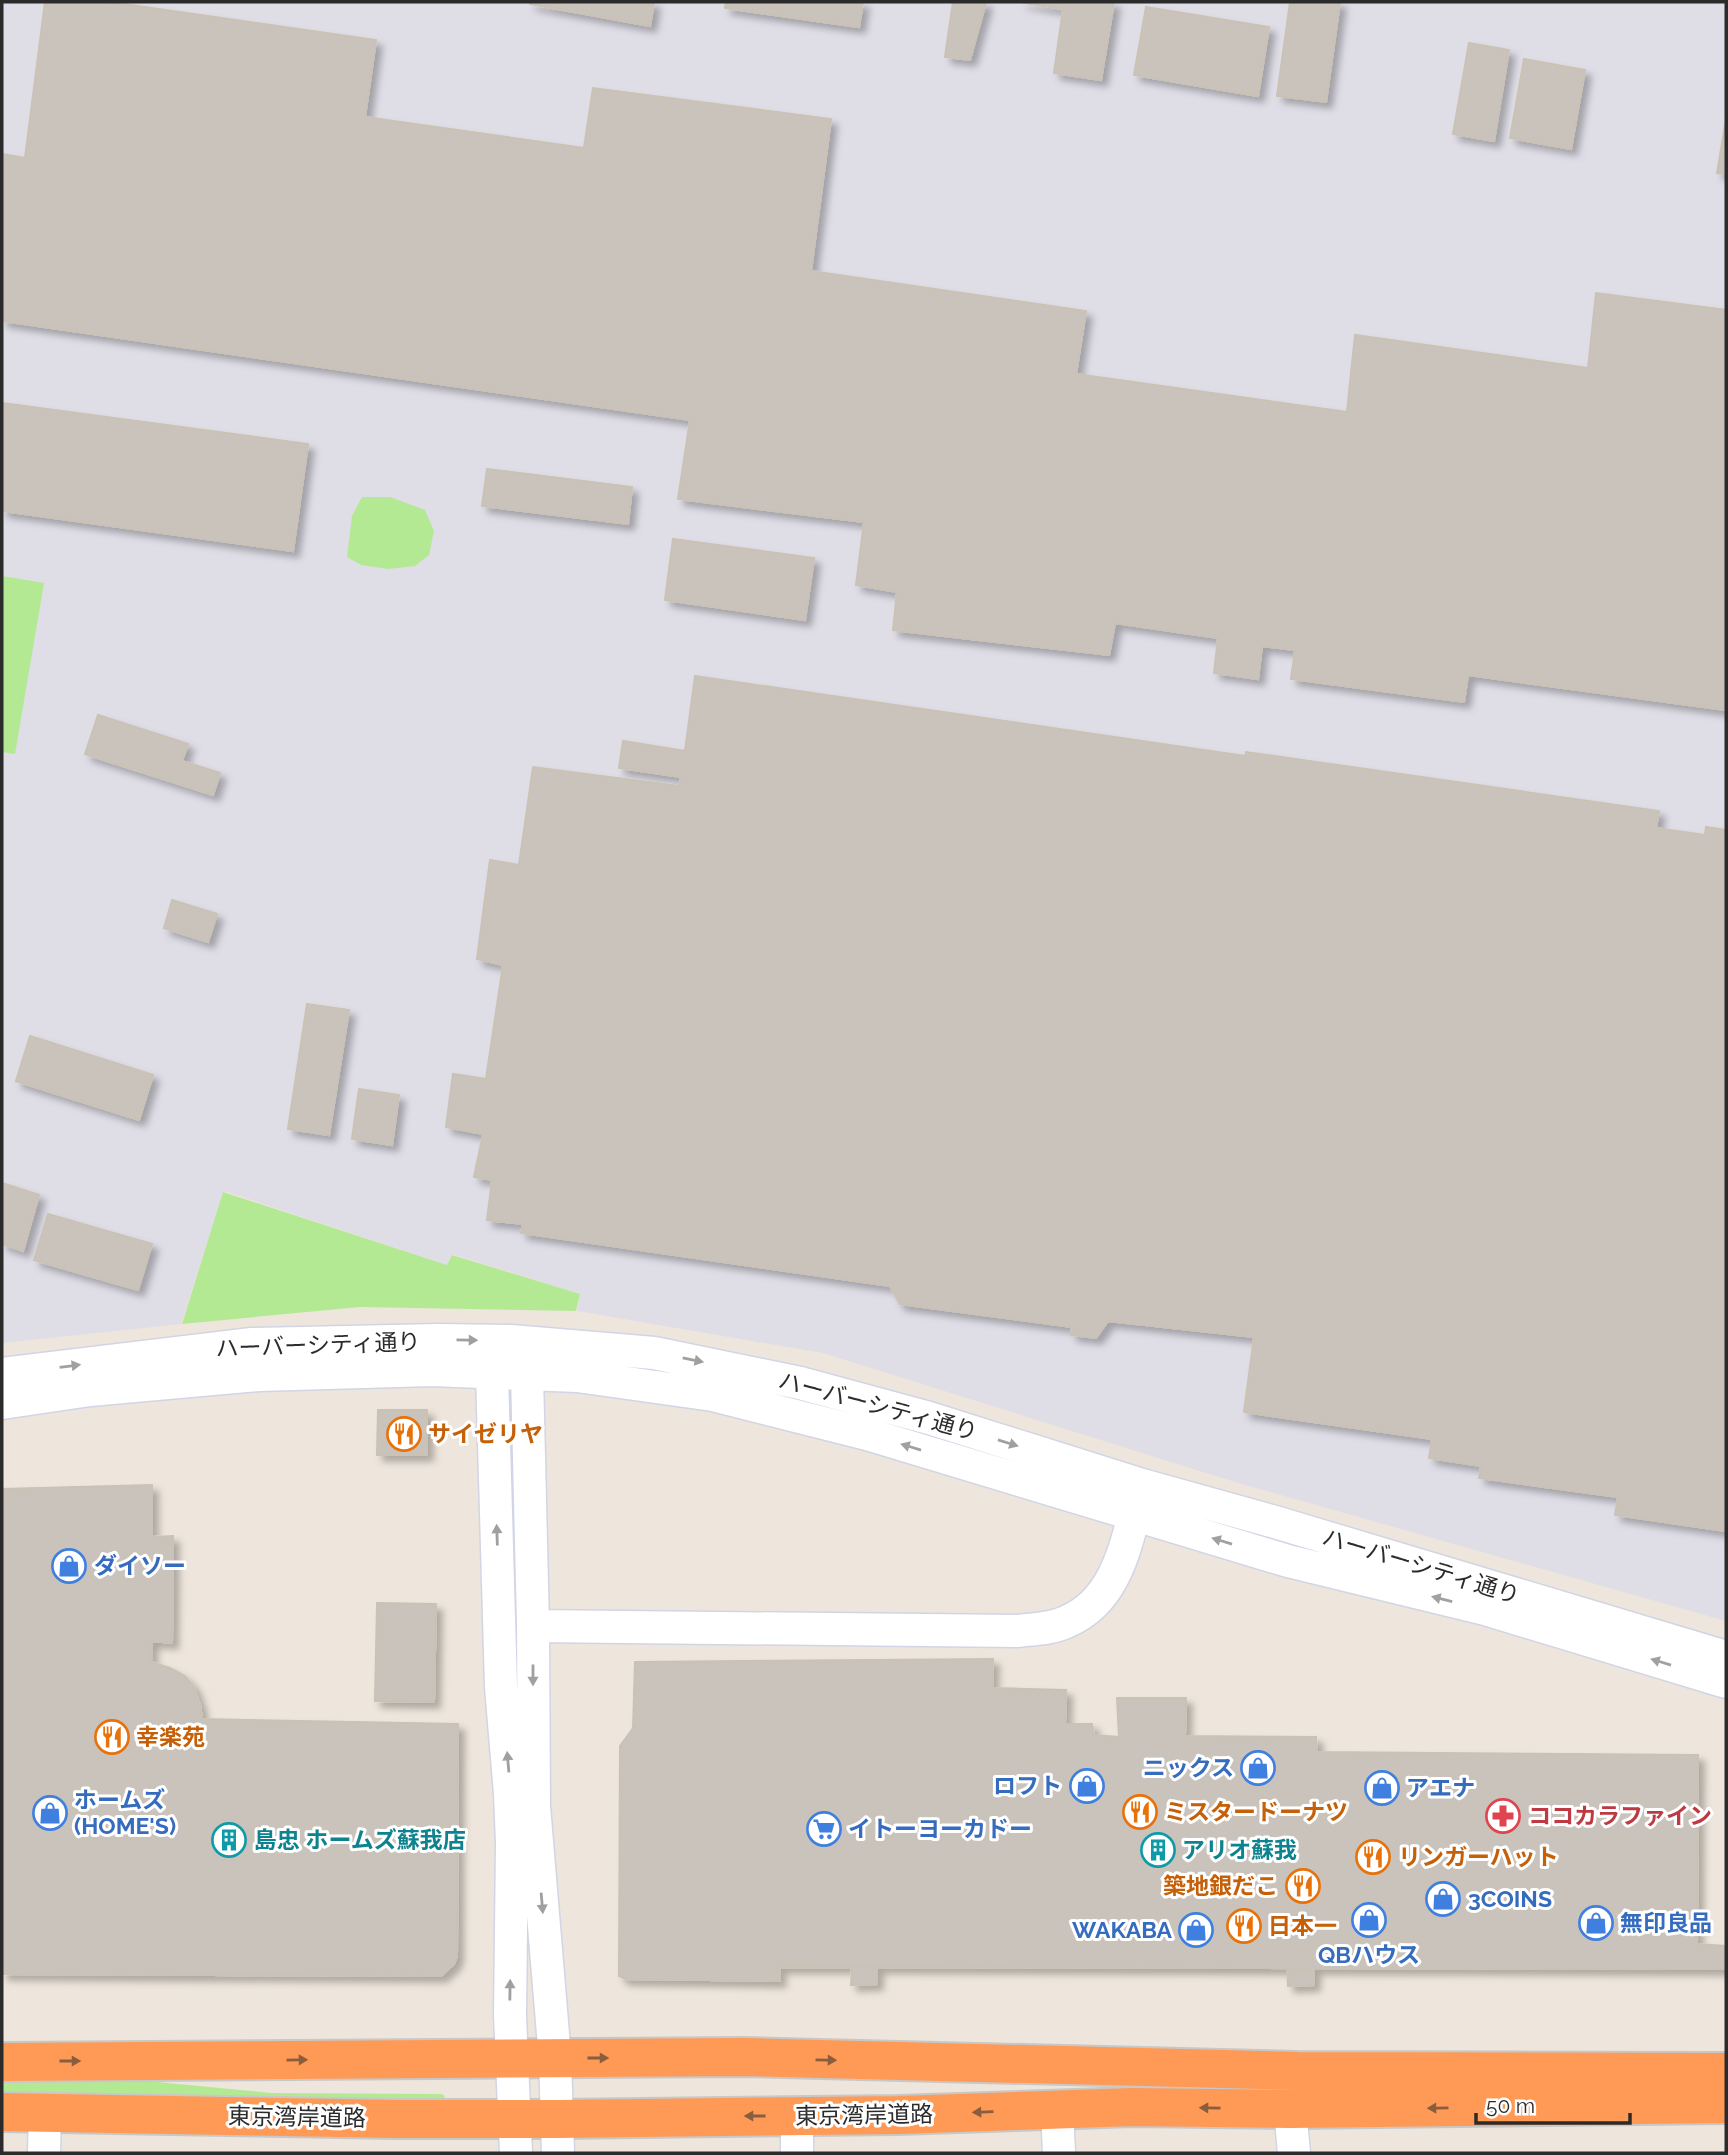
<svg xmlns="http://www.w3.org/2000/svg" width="1728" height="2155" font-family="Raleway,'Noto Sans JP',sans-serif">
<defs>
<filter id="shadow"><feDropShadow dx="6" dy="6" stdDeviation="3.5" flood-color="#0004"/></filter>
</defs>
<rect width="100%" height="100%" fill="#eee6dc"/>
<path fill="#dfdde6" d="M 2,2 L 1726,2 L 1726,1621 L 1235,1482 L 823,1353 L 577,1311 L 580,1294 L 452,1254 L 447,1265 L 224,1191 L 181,1324 L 2,1343 Z"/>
<path fill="#b4e994" d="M 362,497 L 390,497 L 425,510 L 434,531 L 429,555 L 415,566 L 388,569 L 361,565 L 347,557 L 352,516 Z
M 2,576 L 44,583 L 15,754 L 2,752 Z
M 223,1192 L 447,1265 L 452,1255 L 580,1294 L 576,1311 L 360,1307 L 182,1324 Z
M 96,2076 L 272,2093 L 441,2094 L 444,2095 L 445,2099 L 2,2096 L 2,2078 Z"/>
<path fill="#c9c3bc" stroke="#cac2b5" stroke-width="2" filter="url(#shadow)" d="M 45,2 L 110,2 L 376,40 L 365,117 L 584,148 L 593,88 L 831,119 L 811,271 L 1086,311 L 1076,374 L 1347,412 L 1355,335 L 1588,368 L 1596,293 L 1726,310 L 1726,710 L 1468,675 L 1464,702 L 1291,679 L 1295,650 L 1262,646 L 1258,679 L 1214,673 L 1218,638 L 1115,623 L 1109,655 L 893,630 L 897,592 L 856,585 L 864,522 L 678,499 L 690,420 L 2,321 L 2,154 L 25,158 Z
M 530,2 L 654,2 L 650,26 L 530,4 Z
M 726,2 L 863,2 L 859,27 L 725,8 Z
M 953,2 L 986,2 L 970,60 L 945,57 Z
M 1020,2 L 1114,2 L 1101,80 L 1054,73 L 1063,9 Z
M 1290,2 L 1340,2 L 1326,102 L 1277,96 Z
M 1146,7 L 1269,27 L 1258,96 L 1134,75 Z
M 1469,43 L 1509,50 L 1494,141 L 1453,134 Z
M 1524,59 L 1585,70 L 1571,149 L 1510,138 Z
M 1726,119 L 1726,174 L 1717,173 Z
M 2,403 L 308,444 L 293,551 L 2,511 Z
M 487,469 L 632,487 L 628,524 L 482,506 Z
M 673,539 L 814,558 L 805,620 L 665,600 Z
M 695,676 L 1245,756 L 1246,752 L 1659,811 L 1656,828 L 1705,835 L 1706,827 L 1726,830 L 1726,1531 L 1615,1515 L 1618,1497 L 1479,1478 L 1481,1466 L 1429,1458 L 1432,1439 L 1244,1412 L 1254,1337 L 1108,1321 L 1096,1338 L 1071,1335 L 1072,1327 L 900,1304 L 890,1286 L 521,1233 L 523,1224 L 487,1220 L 492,1180 L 474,1177 L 483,1134 L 446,1127 L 453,1074 L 486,1079 L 503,965 L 477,959 L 490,860 L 519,865 L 533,767 L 679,786 L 681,777 L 619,768 L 623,741 L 685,751 Z
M 98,715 L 188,744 L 182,761 L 220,773 L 213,795 L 85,754 Z
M 172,900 L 217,914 L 208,942 L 164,928 Z
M 307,1004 L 349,1010 L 329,1135 L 288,1129 Z
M 30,1036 L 153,1075 L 139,1120 L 16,1081 Z
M 359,1089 L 399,1095 L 392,1145 L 352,1139 Z
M 2,1183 L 39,1195 L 23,1251 L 2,1244 Z
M 48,1214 L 152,1244 L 138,1290 L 34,1260 Z
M 378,1410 L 427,1410 L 427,1455 L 377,1455 Z
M 152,1485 L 152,1537 L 173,1536 L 172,1643 L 152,1641 L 151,1662 L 170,1668 L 185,1676 L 194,1687 L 200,1705 L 202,1719 L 458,1724 L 457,1956 L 454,1964 L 441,1976 L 2,1974 L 2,1489 Z
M 377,1603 L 436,1604 L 434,1702 L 375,1701 Z
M 993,1659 L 992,1688 L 1066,1690 L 1065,1724 L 1092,1724 L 1094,1735 L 1119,1737 L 1117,1698 L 1186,1698 L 1185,1736 L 1316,1737 L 1317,1752 L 1698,1755 L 1697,1944 L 1726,1946 L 1726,1969 L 779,1967 L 780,1981 L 626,1979 L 619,1976 L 620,1746 L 633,1728 L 635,1662 Z
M 852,1967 L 877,1968 L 877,1984 L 851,1985 Z
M 1287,1969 L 1314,1969 L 1314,1985 L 1288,1986 Z"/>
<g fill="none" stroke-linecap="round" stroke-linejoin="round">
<g stroke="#d1d5e5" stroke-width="35">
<path id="minor" d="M 504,1354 L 492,1373 L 501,1687 L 510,1794 L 512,1843 L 510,2016 L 516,2153
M 518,1355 L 527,1374 L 533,1626 L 534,1806 L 555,2058 L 558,2153
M 2,1374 L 252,1344 L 438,1340 L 511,1341 L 654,1353 L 800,1383 L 929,1418 L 1142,1485 L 1275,1522 L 1726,1657
M 2,1403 L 90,1390 L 259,1375 L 432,1370 L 577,1376 L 713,1395 L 867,1434 L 1288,1561 L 1485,1609 L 1726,1682
M 533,1626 L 1017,1631 C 1033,1629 1051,1629 1066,1622 C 1117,1601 1126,1544 1139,1496
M 1290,2109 L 1294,2153
M 1057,2110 L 1059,2153
M 44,2153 L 45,2112
M 797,2153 L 797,2116"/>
</g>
<g stroke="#c8c8c8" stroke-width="42">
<path id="highway" d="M 2,2062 L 745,2057 L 1298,2071 L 1726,2072
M 2,2112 L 396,2119 L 557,2119 L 898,2115 L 1133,2107 L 1290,2109 L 1726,2104"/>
</g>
<use href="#minor" stroke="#fff" stroke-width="32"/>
<use href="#highway" stroke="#ff9a56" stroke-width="38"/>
</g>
<defs><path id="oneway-solid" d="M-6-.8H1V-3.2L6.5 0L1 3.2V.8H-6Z" transform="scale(1.75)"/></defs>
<g fill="#a0a0a0">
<use href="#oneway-solid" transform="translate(467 1340) rotate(1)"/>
<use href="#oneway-solid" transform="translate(693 1360) rotate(11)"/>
<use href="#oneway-solid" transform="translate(70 1366) rotate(-7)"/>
<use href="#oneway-solid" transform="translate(1008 1443) rotate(17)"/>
<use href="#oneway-solid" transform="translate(911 1447) rotate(-163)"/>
<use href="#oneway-solid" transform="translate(497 1535) rotate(-92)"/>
<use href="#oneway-solid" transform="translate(1222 1541) rotate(-163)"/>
<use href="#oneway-solid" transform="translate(1442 1599) rotate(-166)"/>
<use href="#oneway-solid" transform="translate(1661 1662) rotate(-163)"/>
<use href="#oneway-solid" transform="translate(533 1675) rotate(90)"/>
<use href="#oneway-solid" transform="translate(508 1762) rotate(-95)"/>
<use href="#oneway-solid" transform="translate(542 1903) rotate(85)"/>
<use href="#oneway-solid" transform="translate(510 1990) rotate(-89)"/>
</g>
<g fill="#8a5d3e">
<use href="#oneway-solid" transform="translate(598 2058)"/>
<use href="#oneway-solid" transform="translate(297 2060) rotate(-1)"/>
<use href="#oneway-solid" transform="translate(826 2060) rotate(1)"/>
<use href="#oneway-solid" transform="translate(70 2061)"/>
<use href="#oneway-solid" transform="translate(1210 2108) rotate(-179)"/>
<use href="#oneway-solid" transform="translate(1438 2108) rotate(179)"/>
<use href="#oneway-solid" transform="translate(983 2112) rotate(178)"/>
<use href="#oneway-solid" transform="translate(755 2116) rotate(180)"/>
</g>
<defs>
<g id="restaurant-ring" transform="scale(1.75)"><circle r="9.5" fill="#fff" stroke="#e8710a" stroke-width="1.5"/><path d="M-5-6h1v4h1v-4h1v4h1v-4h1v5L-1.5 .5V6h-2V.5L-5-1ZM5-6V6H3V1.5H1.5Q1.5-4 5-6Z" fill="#e8710a"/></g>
<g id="shop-ring" transform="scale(1.75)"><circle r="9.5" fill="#fff" stroke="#3f7fe0" stroke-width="1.5"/><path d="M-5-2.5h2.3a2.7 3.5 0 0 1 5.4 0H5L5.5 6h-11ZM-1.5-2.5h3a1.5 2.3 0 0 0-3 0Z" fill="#3f7fe0"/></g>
<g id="pharmacy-ring" transform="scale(1.75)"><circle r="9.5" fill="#fff" stroke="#e0444e" stroke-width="1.5"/><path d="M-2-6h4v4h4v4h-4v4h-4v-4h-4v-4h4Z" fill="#e0444e"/></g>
<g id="supermarket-ring" transform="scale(1.75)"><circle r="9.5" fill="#fff" stroke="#3f7fe0" stroke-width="1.5"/><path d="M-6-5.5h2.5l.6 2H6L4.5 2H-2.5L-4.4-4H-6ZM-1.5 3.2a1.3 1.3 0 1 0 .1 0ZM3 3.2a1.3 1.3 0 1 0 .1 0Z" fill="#3f7fe0"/></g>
<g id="building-ring" transform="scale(1.75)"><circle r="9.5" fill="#fff" stroke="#0f9aa8" stroke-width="1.5"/><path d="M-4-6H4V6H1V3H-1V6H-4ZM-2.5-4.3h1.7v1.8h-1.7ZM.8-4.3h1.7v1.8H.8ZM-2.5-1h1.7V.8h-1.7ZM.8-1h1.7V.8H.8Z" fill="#0f9aa8"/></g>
</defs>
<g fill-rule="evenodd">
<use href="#restaurant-ring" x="404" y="1434"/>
<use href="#shop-ring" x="69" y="1566"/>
<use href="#restaurant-ring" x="112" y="1737"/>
<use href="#shop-ring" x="1258" y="1768"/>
<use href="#shop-ring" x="1087" y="1786"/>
<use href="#shop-ring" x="1382" y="1788"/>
<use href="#restaurant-ring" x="1140" y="1812"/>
<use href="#shop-ring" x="50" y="1813"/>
<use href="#pharmacy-ring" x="1503" y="1816"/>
<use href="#supermarket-ring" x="824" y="1829"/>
<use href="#building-ring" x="229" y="1840"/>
<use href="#building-ring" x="1158" y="1850"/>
<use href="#restaurant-ring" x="1373" y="1857"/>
<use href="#restaurant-ring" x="1303" y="1886"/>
<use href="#shop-ring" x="1443" y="1899"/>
<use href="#shop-ring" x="1369" y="1920"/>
<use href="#shop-ring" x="1596" y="1923"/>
<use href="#restaurant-ring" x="1244" y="1926"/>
<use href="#shop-ring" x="1196" y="1930"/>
</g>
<g text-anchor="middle" stroke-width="6" stroke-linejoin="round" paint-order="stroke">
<g font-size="23" fill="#2b2b2b" stroke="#fff">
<text transform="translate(318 1345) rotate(-2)" y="8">ハーバーシティ通り</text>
<text transform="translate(878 1406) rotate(15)" y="8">ハーバーシティ通り</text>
<text transform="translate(1421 1566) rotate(17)" y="8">ハーバーシティ通り</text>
<text transform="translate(864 2115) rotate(-1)" y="8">東京湾岸道路</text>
<text transform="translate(297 2117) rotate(1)" y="8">東京湾岸道路</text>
</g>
<g font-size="23" font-weight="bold" fill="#c56008" stroke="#fff" text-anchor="start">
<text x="428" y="1442">サイゼリヤ</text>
<text x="136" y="1745">幸楽苑</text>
<text x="1164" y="1820">ミスタードーナツ</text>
<text x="1398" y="1865">リンガーハット</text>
<text x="1278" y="1894" text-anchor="end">築地銀だこ</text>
<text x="1268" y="1934">日本一</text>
</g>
<g font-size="23" font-weight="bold" fill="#366cbe" stroke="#fff" text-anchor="start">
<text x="94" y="1574">ダイソー</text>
<text x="1234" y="1776" text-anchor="end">ニックス</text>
<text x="1062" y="1794" text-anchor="end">ロフト</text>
<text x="1406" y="1796">アエナ</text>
<text x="74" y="1808">ホームズ<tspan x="74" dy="26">(HOME'S)</tspan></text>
<text x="848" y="1837">イトーヨーカドー</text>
<text x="1468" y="1907">3COINS</text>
<text x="1620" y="1931">無印良品</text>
<text x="1172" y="1938" text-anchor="end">WAKABA</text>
<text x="1369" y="1963" text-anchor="middle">QBハウス</text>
</g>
<g font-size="23" font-weight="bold" fill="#be3a42" stroke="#fff" text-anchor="start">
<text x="1528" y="1824">ココカラファイン</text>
</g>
<g font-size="23" font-weight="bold" fill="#0d838f" stroke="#fff" text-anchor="start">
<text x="254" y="1848">島忠 ホームズ蘇我店</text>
<text x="1182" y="1858">アリオ蘇我</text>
</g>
</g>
<rect width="1728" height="2155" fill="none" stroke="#2b2b2b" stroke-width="7"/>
<path d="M1476 2113v10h154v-10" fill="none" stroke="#2b2b2b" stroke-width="3.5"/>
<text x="1486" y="2113" font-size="21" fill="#2b2b2b" stroke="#ffffff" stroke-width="5" paint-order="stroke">50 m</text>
</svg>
